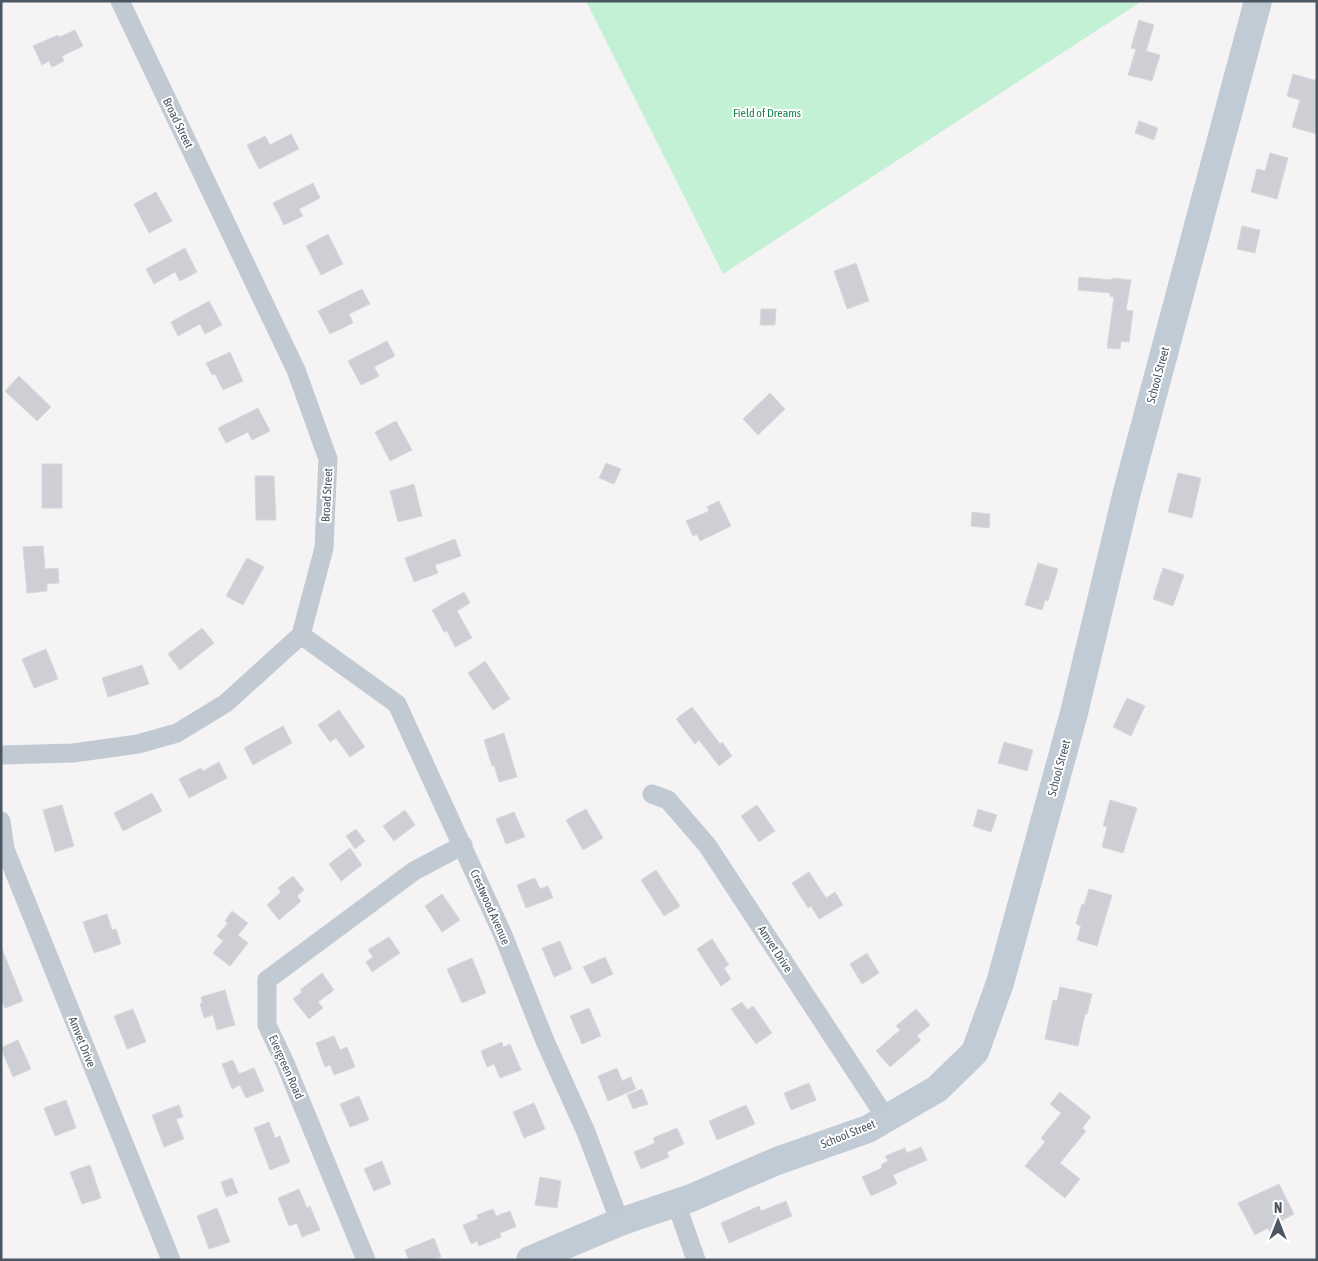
<svg xmlns="http://www.w3.org/2000/svg" width="1318" height="1261" font-family="'Asap Condensed',sans-serif">
<rect width="100%" height="100%" fill="#f5f3f3"/>
<path fill="#c3f1d5" d="M 586,1 L 1142,1 L 723,274 Z"/>
<path fill="#cdcfd5" stroke="#d7d9de" d="M 1139,20 L 1154,25 L 1146,51 L 1160,55 L 1152,81 L 1128,75 L 1136,49 L 1131,48 Z
M 75,30 L 83,46 L 62,56 L 64,61 L 52,67 L 49,61 L 42,65 L 33,46 L 58,35 L 60,37 Z
M 1293,74 L 1317,81 L 1317,134 L 1292,127 L 1300,100 L 1287,96 Z
M 1139,121 L 1158,128 L 1154,140 L 1135,133 Z
M 291,134 L 299,149 L 259,169 L 247,145 L 265,136 L 270,145 Z
M 1270,153 L 1288,158 L 1277,199 L 1251,192 L 1257,169 L 1265,171 Z
M 313,183 L 320,198 L 299,209 L 303,216 L 284,225 L 273,203 Z
M 156,192 L 172,221 L 149,233 L 134,204 Z
M 1242,226 L 1260,230 L 1255,253 L 1237,249 Z
M 328,234 L 343,264 L 321,275 L 306,246 Z
M 185,248 L 197,272 L 180,281 L 175,272 L 154,284 L 146,269 Z
M 856,263 L 869,301 L 847,309 L 834,271 Z
M 1079,277 L 1112,280 L 1113,278 L 1131,280 L 1126,310 L 1133,311 L 1129,342 L 1121,341 L 1120,349 L 1107,348 L 1114,297 L 1110,296 L 1110,293 L 1078,290 Z
M 362,289 L 370,304 L 349,314 L 353,323 L 330,334 L 318,311 Z
M 209,301 L 222,325 L 205,334 L 200,324 L 178,336 L 171,322 Z
M 761,309 L 776,309 L 775,325 L 760,325 Z
M 387,341 L 395,356 L 374,367 L 379,376 L 361,385 L 348,361 Z
M 230,352 L 243,381 L 223,390 L 215,374 L 212,375 L 206,363 Z
M 19,376 L 51,407 L 37,421 L 5,391 Z
M 770,393 L 785,409 L 758,435 L 743,419 Z
M 258,408 L 270,431 L 252,440 L 248,432 L 226,443 L 218,428 Z
M 396,421 L 412,450 L 390,461 L 375,432 Z
M 606,463 L 621,469 L 614,484 L 599,478 Z
M 42,464 L 62,464 L 62,508 L 42,508 Z
M 1178,473 L 1201,478 L 1192,518 L 1168,512 Z
M 255,476 L 274,476 L 276,520 L 256,520 Z
M 414,484 L 422,516 L 398,522 L 390,491 Z
M 719,501 L 731,526 L 700,541 L 697,534 L 693,536 L 686,521 L 709,511 L 707,507 Z
M 972,512 L 990,514 L 989,528 L 971,526 Z
M 455,539 L 461,556 L 435,565 L 438,573 L 414,582 L 405,558 Z
M 43,546 L 45,569 L 58,568 L 59,583 L 47,584 L 47,591 L 27,593 L 23,547 Z
M 247,558 L 264,567 L 243,605 L 226,596 Z
M 1038,563 L 1058,569 L 1048,601 L 1045,600 L 1042,610 L 1025,605 Z
M 1163,568 L 1184,575 L 1173,606 L 1153,599 Z
M 464,592 L 470,603 L 457,611 L 472,638 L 455,647 L 447,631 L 444,632 L 432,610 Z
M 202,628 L 214,643 L 180,670 L 168,654 Z
M 46,649 L 58,679 L 34,688 L 22,659 Z
M 485,661 L 510,699 L 493,710 L 468,673 Z
M 142,665 L 149,684 L 108,697 L 102,678 Z
M 1127,698 L 1145,706 L 1131,736 L 1113,727 Z
M 692,707 L 720,744 L 722,742 L 732,756 L 719,766 L 699,740 L 695,744 L 676,719 Z
M 339,710 L 365,747 L 350,757 L 336,738 L 330,742 L 318,725 Z
M 283,726 L 292,743 L 253,765 L 244,748 Z
M 504,733 L 517,777 L 499,782 L 494,765 L 492,766 L 484,740 Z
M 1004,742 L 1033,750 L 1027,771 L 998,763 Z
M 219,762 L 227,778 L 189,798 L 179,779 L 201,768 L 203,771 Z
M 152,793 L 162,811 L 123,831 L 114,813 Z
M 1110,800 L 1137,808 L 1123,853 L 1102,847 L 1107,827 L 1103,826 Z
M 62,805 L 74,846 L 55,852 L 43,810 Z
M 757,805 L 775,831 L 759,842 L 741,816 Z
M 586,809 L 603,838 L 583,850 L 566,820 Z
M 978,809 L 997,815 L 991,832 L 973,826 Z
M 405,810 L 415,825 L 394,841 L 383,826 Z
M 514,812 L 525,837 L 506,844 L 496,819 Z
M 356,829 L 365,841 L 355,849 L 346,836 Z
M 350,848 L 362,865 L 341,881 L 329,864 Z
M 656,870 L 680,906 L 664,916 L 641,880 Z
M 809,872 L 826,898 L 835,892 L 843,905 L 819,919 L 811,906 L 808,908 L 792,883 Z
M 293,876 L 304,890 L 297,896 L 301,901 L 279,920 L 267,905 L 281,892 L 278,888 Z
M 535,878 L 540,889 L 548,886 L 553,898 L 526,908 L 517,885 Z
M 1089,889 L 1112,895 L 1097,946 L 1077,940 L 1081,926 L 1076,924 L 1082,904 L 1084,905 Z
M 442,894 L 460,920 L 442,932 L 425,906 Z
M 232,911 L 248,923 L 238,935 L 248,943 L 230,966 L 213,953 L 223,941 L 217,936 L 228,923 L 225,921 Z
M 107,914 L 112,930 L 116,929 L 121,944 L 94,953 L 83,922 Z
M 389,937 L 400,953 L 372,972 L 366,962 L 373,957 L 368,950 Z
M 712,939 L 729,965 L 724,968 L 731,979 L 721,986 L 697,949 Z
M 560,941 L 572,969 L 554,977 L 542,948 Z
M 2,949 L 23,1001 L 5,1008 L 1,999 Z
M 867,953 L 879,973 L 862,984 L 850,964 Z
M 605,957 L 613,974 L 592,984 L 583,967 Z
M 472,958 L 486,993 L 462,1003 L 447,969 Z
M 322,973 L 334,990 L 318,1002 L 323,1008 L 309,1019 L 293,999 L 302,992 L 300,990 Z
M 1060,987 L 1092,994 L 1087,1014 L 1085,1014 L 1078,1046 L 1045,1039 L 1053,1000 L 1057,1001 Z
M 225,990 L 235,1025 L 217,1030 L 213,1015 L 204,1018 L 200,1004 L 202,1003 L 201,997 Z
M 742,1002 L 747,1010 L 753,1006 L 772,1033 L 756,1044 L 731,1009 Z
M 589,1008 L 601,1036 L 582,1044 L 570,1016 Z
M 133,1009 L 146,1042 L 127,1049 L 114,1016 Z
M 916,1009 L 930,1025 L 917,1036 L 921,1040 L 890,1067 L 876,1051 L 900,1030 L 896,1026 Z
M 334,1036 L 340,1050 L 347,1047 L 355,1067 L 334,1075 L 330,1065 L 325,1067 L 316,1043 Z
M 18,1040 L 31,1069 L 13,1077 L 1,1048 Z
M 502,1042 L 503,1047 L 510,1044 L 521,1070 L 500,1078 L 494,1064 L 487,1067 L 481,1051 Z
M 233,1060 L 239,1074 L 254,1068 L 264,1091 L 246,1098 L 240,1085 L 232,1089 L 222,1064 Z
M 617,1068 L 622,1081 L 631,1077 L 636,1089 L 608,1101 L 598,1076 Z
M 809,1083 L 816,1100 L 791,1110 L 784,1093 Z
M 642,1089 L 648,1104 L 633,1109 L 627,1095 Z
M 1060,1092 L 1091,1117 L 1082,1128 L 1086,1131 L 1060,1163 L 1080,1179 L 1065,1198 L 1025,1166 L 1045,1142 L 1041,1138 L 1061,1113 L 1050,1104 Z
M 359,1096 L 369,1120 L 350,1127 L 340,1104 Z
M 66,1100 L 76,1128 L 55,1136 L 44,1108 Z
M 534,1103 L 545,1129 L 524,1138 L 513,1112 Z
M 179,1105 L 183,1117 L 176,1119 L 184,1139 L 164,1147 L 152,1115 Z
M 746,1105 L 755,1124 L 717,1140 L 709,1121 Z
M 269,1122 L 275,1138 L 280,1136 L 290,1162 L 270,1170 L 254,1128 Z
M 677,1128 L 684,1144 L 667,1152 L 669,1157 L 641,1169 L 634,1152 L 655,1143 L 653,1138 Z
M 921,1147 L 927,1160 L 893,1175 L 897,1184 L 871,1196 L 862,1177 L 882,1168 L 881,1165 L 888,1161 L 885,1156 L 905,1148 L 907,1153 Z
M 382,1161 L 391,1184 L 374,1191 L 364,1169 Z
M 90,1165 L 101,1198 L 82,1204 L 70,1172 Z
M 540,1177 L 561,1181 L 557,1208 L 535,1205 Z
M 232,1178 L 238,1193 L 226,1197 L 221,1182 Z
M 1279,1184 L 1294,1214 L 1281,1221 L 1284,1228 L 1271,1234 L 1268,1228 L 1255,1235 L 1238,1203 Z
M 299,1189 L 307,1208 L 310,1206 L 320,1230 L 302,1237 L 297,1223 L 289,1226 L 278,1198 Z
M 786,1201 L 792,1216 L 729,1243 L 721,1223 L 759,1206 L 761,1211 Z
M 217,1208 L 230,1242 L 209,1249 L 197,1216 Z
M 493,1209 L 496,1216 L 510,1211 L 516,1227 L 500,1233 L 501,1237 L 479,1246 L 477,1241 L 471,1244 L 463,1225 L 478,1219 L 477,1215 Z
M 434,1238 L 441,1257 L 433,1260 L 409,1260 L 405,1250 Z"/>
<g fill="none" stroke-linecap="round" stroke-linejoin="round">
<path stroke="#c1cad2" stroke-width="19" d="M 301,635 L 397,704 L 503,935 L 545,1041 L 586,1132 L 620,1222
M 1,755 L 73,753 L 138,744 L 177,733 L 226,703 L 301,635 L 324,548 L 328,459 L 296,370 L 120,1
M 652,794 L 668,800 L 707,845 L 886,1118
M 1,821 L 5,849 L 171,1260
M 676,1203 L 696,1260
M 366,1260 L 285,1063 L 267,1025 L 267,980 L 414,871 L 463,845"/>
<path stroke="#c1cbd6" stroke-width="28" d="M 530,1260 L 620,1222 L 691,1198 L 777,1161 L 868,1129 L 937,1089 L 975,1052 L 1000,983 L 1074,713 L 1127,492 L 1258,1"/>
</g>
<g text-anchor="middle" stroke-width="4" stroke-linejoin="round" paint-order="stroke">
<g font-size="12" fill="#17864f" stroke="#fff">
<text x="767" y="117">Field of Dreams</text>
</g>
<g font-size="12" fill="#4a5661" stroke="#fff">
<text transform="translate(178 123) rotate(64)" y="4">Broad Street</text>
<text transform="translate(1158 375) rotate(-75)" y="4">School Street</text>
<text transform="translate(327 495) rotate(-87)" y="4">Broad Street</text>
<text transform="translate(1059 768) rotate(-75)" y="4">School Street</text>
<text transform="translate(490 907) rotate(66)" y="4">Crestwood Avenue</text>
<text transform="translate(775 949) rotate(57)" y="4">Amvet Drive</text>
<text transform="translate(82 1042) rotate(68)" y="4">Amvet Drive</text>
<text transform="translate(286 1067) rotate(66)" y="4">Evergreen Road</text>
<text transform="translate(848 1134) rotate(-22)" y="4">School Street</text>
</g>
</g>
<rect width="1318" height="1261" fill="none" stroke="#4a5661" stroke-width="5"/>
<g transform="translate(1278 1221)" stroke="#ffffff" stroke-width="4" paint-order="stroke">
<path d="M0-4L9 19L0 12L-9 19Z" fill="#4a5661"/>
<text y="-8" font-size="14" font-weight="bold" text-anchor="middle" fill="#4a5661">N</text>
</g>
</svg>
